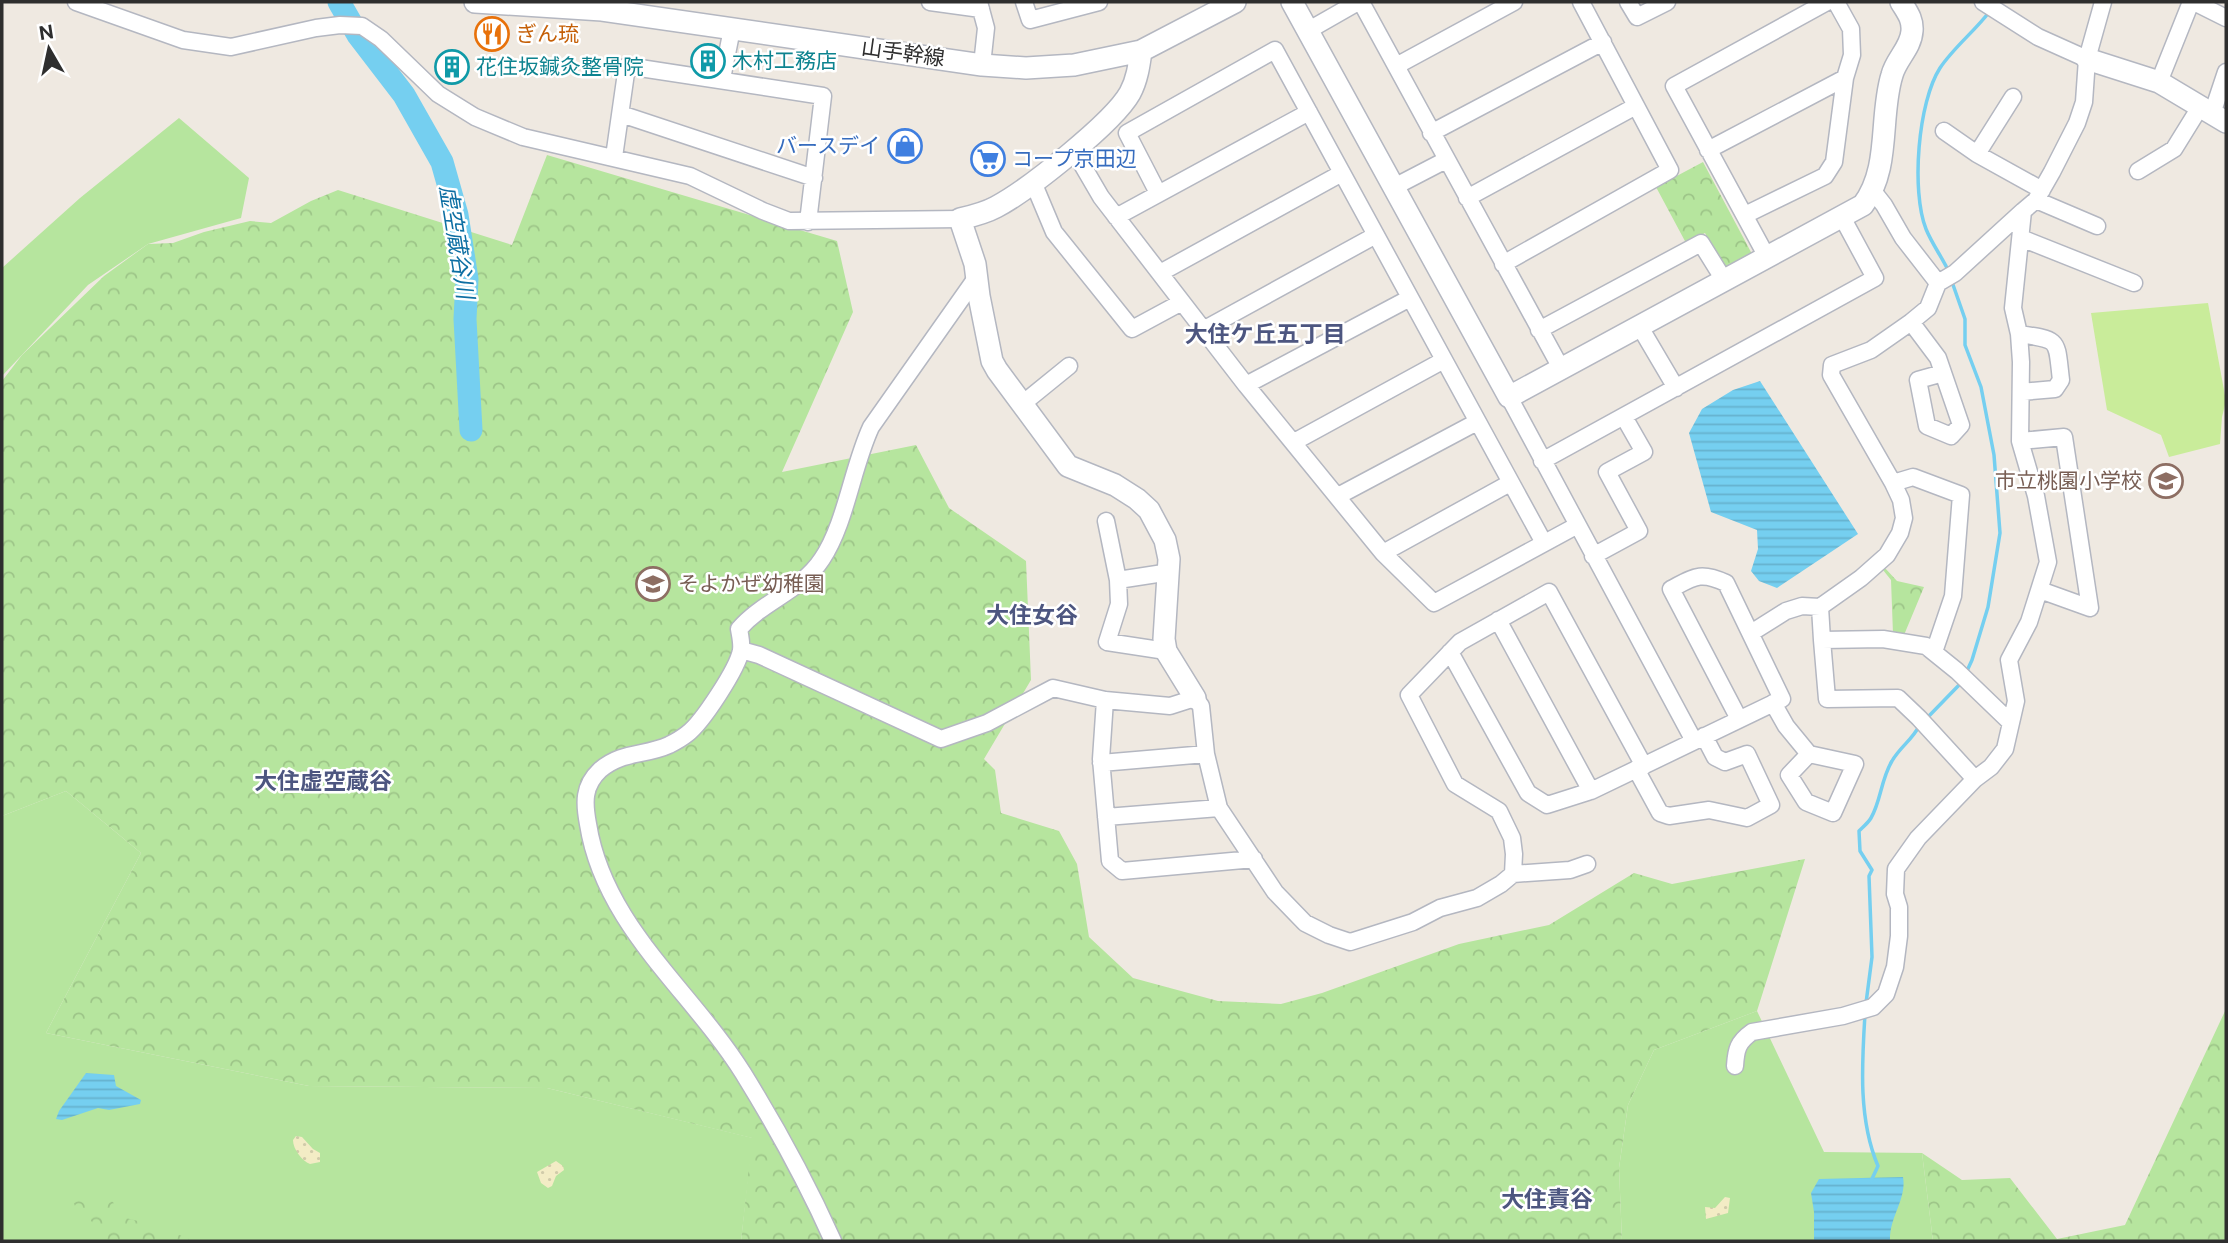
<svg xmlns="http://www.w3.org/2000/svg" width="2228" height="1243" font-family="'Public Sans','Noto Sans JP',sans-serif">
<defs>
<pattern id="forest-crowns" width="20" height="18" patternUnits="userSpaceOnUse" patternTransform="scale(1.75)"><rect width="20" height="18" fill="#b6e59e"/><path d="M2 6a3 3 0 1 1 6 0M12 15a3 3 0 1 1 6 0" fill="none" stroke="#9dc588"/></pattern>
<pattern id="sand-dots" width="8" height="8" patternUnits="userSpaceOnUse" patternTransform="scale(1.75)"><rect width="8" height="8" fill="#f3ecc5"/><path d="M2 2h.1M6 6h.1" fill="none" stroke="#d1cbaa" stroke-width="1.8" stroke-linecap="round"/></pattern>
<pattern id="water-rules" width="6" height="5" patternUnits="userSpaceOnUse" patternTransform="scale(1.75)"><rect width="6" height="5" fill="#75cff0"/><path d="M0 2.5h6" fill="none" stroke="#66b2ce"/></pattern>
</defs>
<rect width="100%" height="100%" fill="#efe9e1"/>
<path fill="#b6e59e" d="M 179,118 L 249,178 L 241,218 L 148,244 L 88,285 L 2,376 L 2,268 L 80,198 Z
M 66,791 L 141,853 L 46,1033 L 309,1086 L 547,1088 L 753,1138 L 741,1241 L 2,1241 L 2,816 Z
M 1757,1011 L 1824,1152 L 1922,1153 L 1933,1241 L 1622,1241 L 1619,1168 L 1628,1105 L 1654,1050 Z"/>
<path fill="url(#forest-crowns)" d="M 547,155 L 837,241 L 853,312 L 782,472 L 916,445 L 949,508 L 1026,561 L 1031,680 L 984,759 L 995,770 L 1001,813 L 1059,831 L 1077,864 L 1089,937 L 1133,978 L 1218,1001 L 1281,1004 L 1322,993 L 1459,944 L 1549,925 L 1634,873 L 1672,884 L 1805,859 L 1757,1011 L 1654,1050 L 1628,1105 L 1619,1168 L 1622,1241 L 741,1241 L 752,1138 L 547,1088 L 309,1086 L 46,1033 L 141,853 L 66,791 L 2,816 L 2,381 L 22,355 L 104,276 L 148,244 L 173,243 L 204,232 L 250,221 L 271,223 L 311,201 L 338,190 L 512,245 Z
M 1703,162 L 1752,254 L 1730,267 L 1723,265 L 1705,233 L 1686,243 L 1656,187 Z
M 1885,568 L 1897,581 L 1924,587 L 1904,635 L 1893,634 L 1891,580 L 1883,570 Z
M 2226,1009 L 2226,1241 L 1933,1241 L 1922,1153 L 1962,1180 L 2010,1178 L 2057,1239 L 2125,1225 Z
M 99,1192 L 113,1202 L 122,1217 L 162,1227 L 193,1241 L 101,1241 C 94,1227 91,1213 75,1206 L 71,1196 Z"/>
<path fill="url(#sand-dots)" d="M 296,1136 L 302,1137 L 313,1149 L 320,1153 L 320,1162 L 310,1164 C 302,1161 293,1149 293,1140 Z
M 556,1161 L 563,1166 L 564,1170 L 556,1176 L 552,1186 L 548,1188 L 541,1183 L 537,1172 Z
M 1725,1197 L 1730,1198 L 1728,1213 L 1706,1219 L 1705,1207 L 1715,1208 Z"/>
<path fill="#c9ec9a" d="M 2208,303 L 2226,401 L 2222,417 L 2220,444 L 2169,457 L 2161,435 L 2107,410 L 2091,313 Z"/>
<path fill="url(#water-rules)" d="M 1760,381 L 1858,534 L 1777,588 L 1759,581 L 1751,571 L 1758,549 L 1757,530 L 1711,512 L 1689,433 L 1702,409 L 1733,390 Z
M 86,1073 L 114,1075 L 116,1086 L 141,1100 L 140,1104 L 109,1110 L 98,1108 L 62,1120 L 56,1119 L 59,1111 Z
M 1903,1177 C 1907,1199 1889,1217 1890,1241 L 1814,1241 L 1814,1212 L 1811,1193 L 1819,1179 Z"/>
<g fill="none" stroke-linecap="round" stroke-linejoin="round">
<path stroke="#75cff0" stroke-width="3.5" d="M 1949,272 C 1942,257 1932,244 1926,229 C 1911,191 1918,102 1940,68 C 1954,47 1975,31 1990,11
M 1951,279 L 1965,319 L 1965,345 L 1981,387 L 1994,455 L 2000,533 L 1988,607 L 1972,660 L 1966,673
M 1927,718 L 1961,683
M 1866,1003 L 1872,957 L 1869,876 L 1872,870 L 1860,851 L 1859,831 C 1863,827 1868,823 1871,818 C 1881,801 1881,779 1892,761 C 1900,747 1913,739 1919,726
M 1865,1014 C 1862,1063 1858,1119 1878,1166 L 1871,1181"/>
<path stroke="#75cff0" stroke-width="23" d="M 339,2 L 358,35 L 404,95 L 442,162 L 457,215 L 467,279 L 465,319 L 471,430"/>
<g stroke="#b4b7c1" stroke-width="19">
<path id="street" d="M 76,2 L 183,40 L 231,47 L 316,28 L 340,25 L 362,26 L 381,39 L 438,94 L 475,117 L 523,137 L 690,176 L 763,211 L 789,221 L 960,219
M 930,2 L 981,9
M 979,2 L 986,28 L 982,65
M 1024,2 L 1030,20 L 1099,2
M 1361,2 L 1562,370
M 1628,2 L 1637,17 L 1667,2
M 1983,2 L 2038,37 L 2087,59
M 2194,2 L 2226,18
M 1309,30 L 1358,2
M 1396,66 L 1514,2
M 722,79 L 732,29
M 2159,82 L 2191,2
M 621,114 L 814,178
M 2212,114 L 2226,72
M 1944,131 L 1977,154 L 2042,190
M 1431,133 L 1603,42
M 1073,149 L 1101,197 L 1246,385 L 1383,553 L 1434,603 L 1576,526
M 1708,150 L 1845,78
M 1977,154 L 2013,97
M 614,157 L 627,66 L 823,96 L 808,222
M 2138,171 L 2174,149 L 2200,107
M 1033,182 L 1054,232 L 1132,329 L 1182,302
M 1394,187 L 1446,160
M 1158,193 L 1127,133 L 1275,50 L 1544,543
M 1467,198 L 1636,106
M 2036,200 L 2097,226
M 1745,215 L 1825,176 L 1834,162 L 1845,78 L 1852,55 L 1851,29 L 1836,2
M 1116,217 L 1309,112
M 2021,238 L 2134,283
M 1767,257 L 1674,86 L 1827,2
M 1503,264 L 1670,170 L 1581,2
M 1160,273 L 1342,173
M 1938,283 L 1955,273 L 2023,211
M 1911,322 L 1938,358 L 1961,425 L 1951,436 L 1927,426 L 1918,380 L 1943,373
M 1640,327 L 1676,388
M 1203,330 L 1376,235
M 1539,330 L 1701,243 L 1724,280
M 2019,334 C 2061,340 2056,339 2061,380 L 2055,389 L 2021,392
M 1246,385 L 1410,298
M 1509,397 L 1694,741
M 1021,405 L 1069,366
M 2020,441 L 2064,437 L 2090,608 L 2040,590
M 1294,442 L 1444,360
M 1542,461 L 1875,278 L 1842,217
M 1893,483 L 1913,477 L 1961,495 L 1953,596 L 1934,652
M 1338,496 L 1477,422
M 1106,521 L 1118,580 L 1119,604 L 1107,642 L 1166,651
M 1383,553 L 1510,483
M 1593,556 L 1639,531 L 1607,472 L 1644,452 L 1624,417
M 1118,580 L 1170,572
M 1820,607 L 1822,640 L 1883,639 L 1926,646 L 1957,671 L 2011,723
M 1498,620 L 1591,791
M 1751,633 L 1786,611 L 1802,606 L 1820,607 L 1861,578 L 1887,555 L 1900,533 L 1904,518 L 1901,500 L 1893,483 L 1831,375 L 1832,365 L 1871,350 L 1911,322 L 1928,308 L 1938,283 L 1903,238 L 1884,205 L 1873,191
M 1822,640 L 1827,699 L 1898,698 L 1919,718 L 1975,779
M 741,650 L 759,655 L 941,739 L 987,723 L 1053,688 L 1105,700 L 1170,706 L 1195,698 L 1201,706 L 1206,754 L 1219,808 L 1275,892 L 1305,923 L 1329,935 L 1350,942 L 1413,922 L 1440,908 L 1477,898 L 1501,884 L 1513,874 L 1514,854 L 1512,838 L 1499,811 L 1455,784 L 1409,695 L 1460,642 L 1549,592 L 1644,766
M 1450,652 L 1528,793 L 1547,805 L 1591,791 L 1782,699 L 1726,583 C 1700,571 1694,577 1671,589 L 1739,719
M 1105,700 L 1101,759 L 1110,861 L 1122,871 L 1254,859
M 1773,703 L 1786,726 L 1809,754 L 1855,764 L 1833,813 L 1806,802 L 1789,775 L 1809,754
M 1101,763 L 1206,754
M 1636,769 L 1660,813 L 1669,816 L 1709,810 L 1747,818 L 1771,805 L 1747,754 L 1725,762 L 1715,757 L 1704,736
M 1106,817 L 1219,808
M 1513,874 L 1570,870 L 1587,864
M 1735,1066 C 1736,1049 1738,1042 1752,1032 L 1843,1016 L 1873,1007 L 1886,994 L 1895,967 L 1899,936 L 1899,907 L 1895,894 L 1896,869 L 1918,838 L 1975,779 L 1991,767 L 2005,749 L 2016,701 L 2009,660 L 2029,622 L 2048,562 L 2036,496 L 2020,441 L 2021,362 L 2019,334 L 2013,308 L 2023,211 L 2036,200 L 2052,172 L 2077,123 L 2084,102 L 2087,59 L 2103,2
M 833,1241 C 807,1183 777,1128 743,1073 C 691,990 604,926 588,824 C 584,803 583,786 600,770 C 622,751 645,756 669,745 C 675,742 682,738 687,734 C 702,723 738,668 741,650 C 742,643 740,635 739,629 C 763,601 801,591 822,559 C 846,523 852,468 871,427 L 976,278"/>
</g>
<g stroke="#b4b7c1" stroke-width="24">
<path id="secondary" d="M 475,2 L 602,10 L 982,65 L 1026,68 L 1074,65 L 1141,51 L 1235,2
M 1292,2 L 1509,397 L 1863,205 C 1891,168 1879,117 1892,75 C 1896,59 1911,48 1912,31 C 1913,19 1907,12 1901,2
M 1141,51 C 1139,66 1137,80 1130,93 C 1113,123 1028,190 996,207 C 985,213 973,216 960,219 L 975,264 L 979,296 L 992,361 L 997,370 L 1068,466 L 1115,485 L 1137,499 L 1149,510 L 1165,540 L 1169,559 L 1164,639 L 1166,651 L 1195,698
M 2087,59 L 2159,82 L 2226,122"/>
</g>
<use href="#street" stroke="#fff" stroke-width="16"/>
<use href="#secondary" stroke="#fff" stroke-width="21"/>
</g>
<defs>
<g id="restaurant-ring" transform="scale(1.75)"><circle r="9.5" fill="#fff" stroke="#e8710a" stroke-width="1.5"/><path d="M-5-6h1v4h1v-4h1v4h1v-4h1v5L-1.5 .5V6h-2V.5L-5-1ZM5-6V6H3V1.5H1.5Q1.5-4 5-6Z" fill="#e8710a"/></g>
<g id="building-ring" transform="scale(1.75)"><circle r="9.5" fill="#fff" stroke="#0f9aa8" stroke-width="1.5"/><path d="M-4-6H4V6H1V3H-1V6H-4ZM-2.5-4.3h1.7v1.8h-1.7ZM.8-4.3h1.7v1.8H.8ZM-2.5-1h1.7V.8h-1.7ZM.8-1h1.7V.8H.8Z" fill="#0f9aa8"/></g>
<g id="shop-ring" transform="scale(1.75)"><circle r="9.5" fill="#fff" stroke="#3f7fe0" stroke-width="1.5"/><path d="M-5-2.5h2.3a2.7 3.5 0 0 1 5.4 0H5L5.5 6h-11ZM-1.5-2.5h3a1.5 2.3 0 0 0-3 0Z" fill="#3f7fe0"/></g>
<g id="supermarket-ring" transform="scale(1.75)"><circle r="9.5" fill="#fff" stroke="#3f7fe0" stroke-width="1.5"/><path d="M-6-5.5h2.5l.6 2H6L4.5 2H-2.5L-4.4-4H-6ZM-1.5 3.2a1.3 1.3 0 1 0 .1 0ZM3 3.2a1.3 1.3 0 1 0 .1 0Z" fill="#3f7fe0"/></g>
<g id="school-ring" transform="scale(1.75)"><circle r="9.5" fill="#fff" stroke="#8d6e63" stroke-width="1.5"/><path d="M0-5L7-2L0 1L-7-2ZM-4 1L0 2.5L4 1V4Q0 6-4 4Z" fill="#8d6e63"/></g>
</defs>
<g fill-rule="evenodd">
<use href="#restaurant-ring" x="492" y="34"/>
<use href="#building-ring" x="708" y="61"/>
<use href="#building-ring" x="452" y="67"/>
<use href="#shop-ring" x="905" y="146"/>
<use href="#supermarket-ring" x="988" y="159"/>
<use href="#school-ring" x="2166" y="481"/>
<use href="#school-ring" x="653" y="584"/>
</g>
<g text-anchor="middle" stroke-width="5" stroke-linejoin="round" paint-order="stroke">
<g font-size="21" fill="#c56008" stroke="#fff" text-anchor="start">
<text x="516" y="41">ぎん琉</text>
</g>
<g font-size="21" fill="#2e2e2e" stroke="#fff">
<text transform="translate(903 53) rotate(8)" y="7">山手幹線</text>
</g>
<g font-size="21" fill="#0d838f" stroke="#fff" text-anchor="start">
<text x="732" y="68">木村工務店</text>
<text x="476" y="74">花住坂鍼灸整骨院</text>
</g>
<g font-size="21" fill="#366cbe" stroke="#fff" text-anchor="end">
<text x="880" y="153">バースデイ</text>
<text x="1012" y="166" text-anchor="start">コープ京田辺</text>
</g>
<g font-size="21" fill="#785e54" stroke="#fff" text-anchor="end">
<text x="2142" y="488">市立桃園小学校</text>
<text x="678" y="591" text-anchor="start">そよかぜ幼稚園</text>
</g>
<g font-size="23" font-style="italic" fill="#0d6fa3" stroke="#fff">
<text transform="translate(457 242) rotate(81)" y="8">虚空蔵谷川</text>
</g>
<g font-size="23" font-weight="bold" fill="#4d5680" stroke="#fff">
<text x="1265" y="342">大住ケ丘五丁目</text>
<text x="1032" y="623">大住女谷</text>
<text x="323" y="789">大住虚空蔵谷</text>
<text x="1547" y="1207">大住責谷</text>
</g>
</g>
<rect width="2228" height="1243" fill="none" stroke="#2e2e2e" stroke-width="7"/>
<g transform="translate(49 49) rotate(351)" stroke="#ffffff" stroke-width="5" paint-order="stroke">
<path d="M0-5L12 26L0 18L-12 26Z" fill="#2e2e2e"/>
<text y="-10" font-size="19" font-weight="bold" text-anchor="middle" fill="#2e2e2e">N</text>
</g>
</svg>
